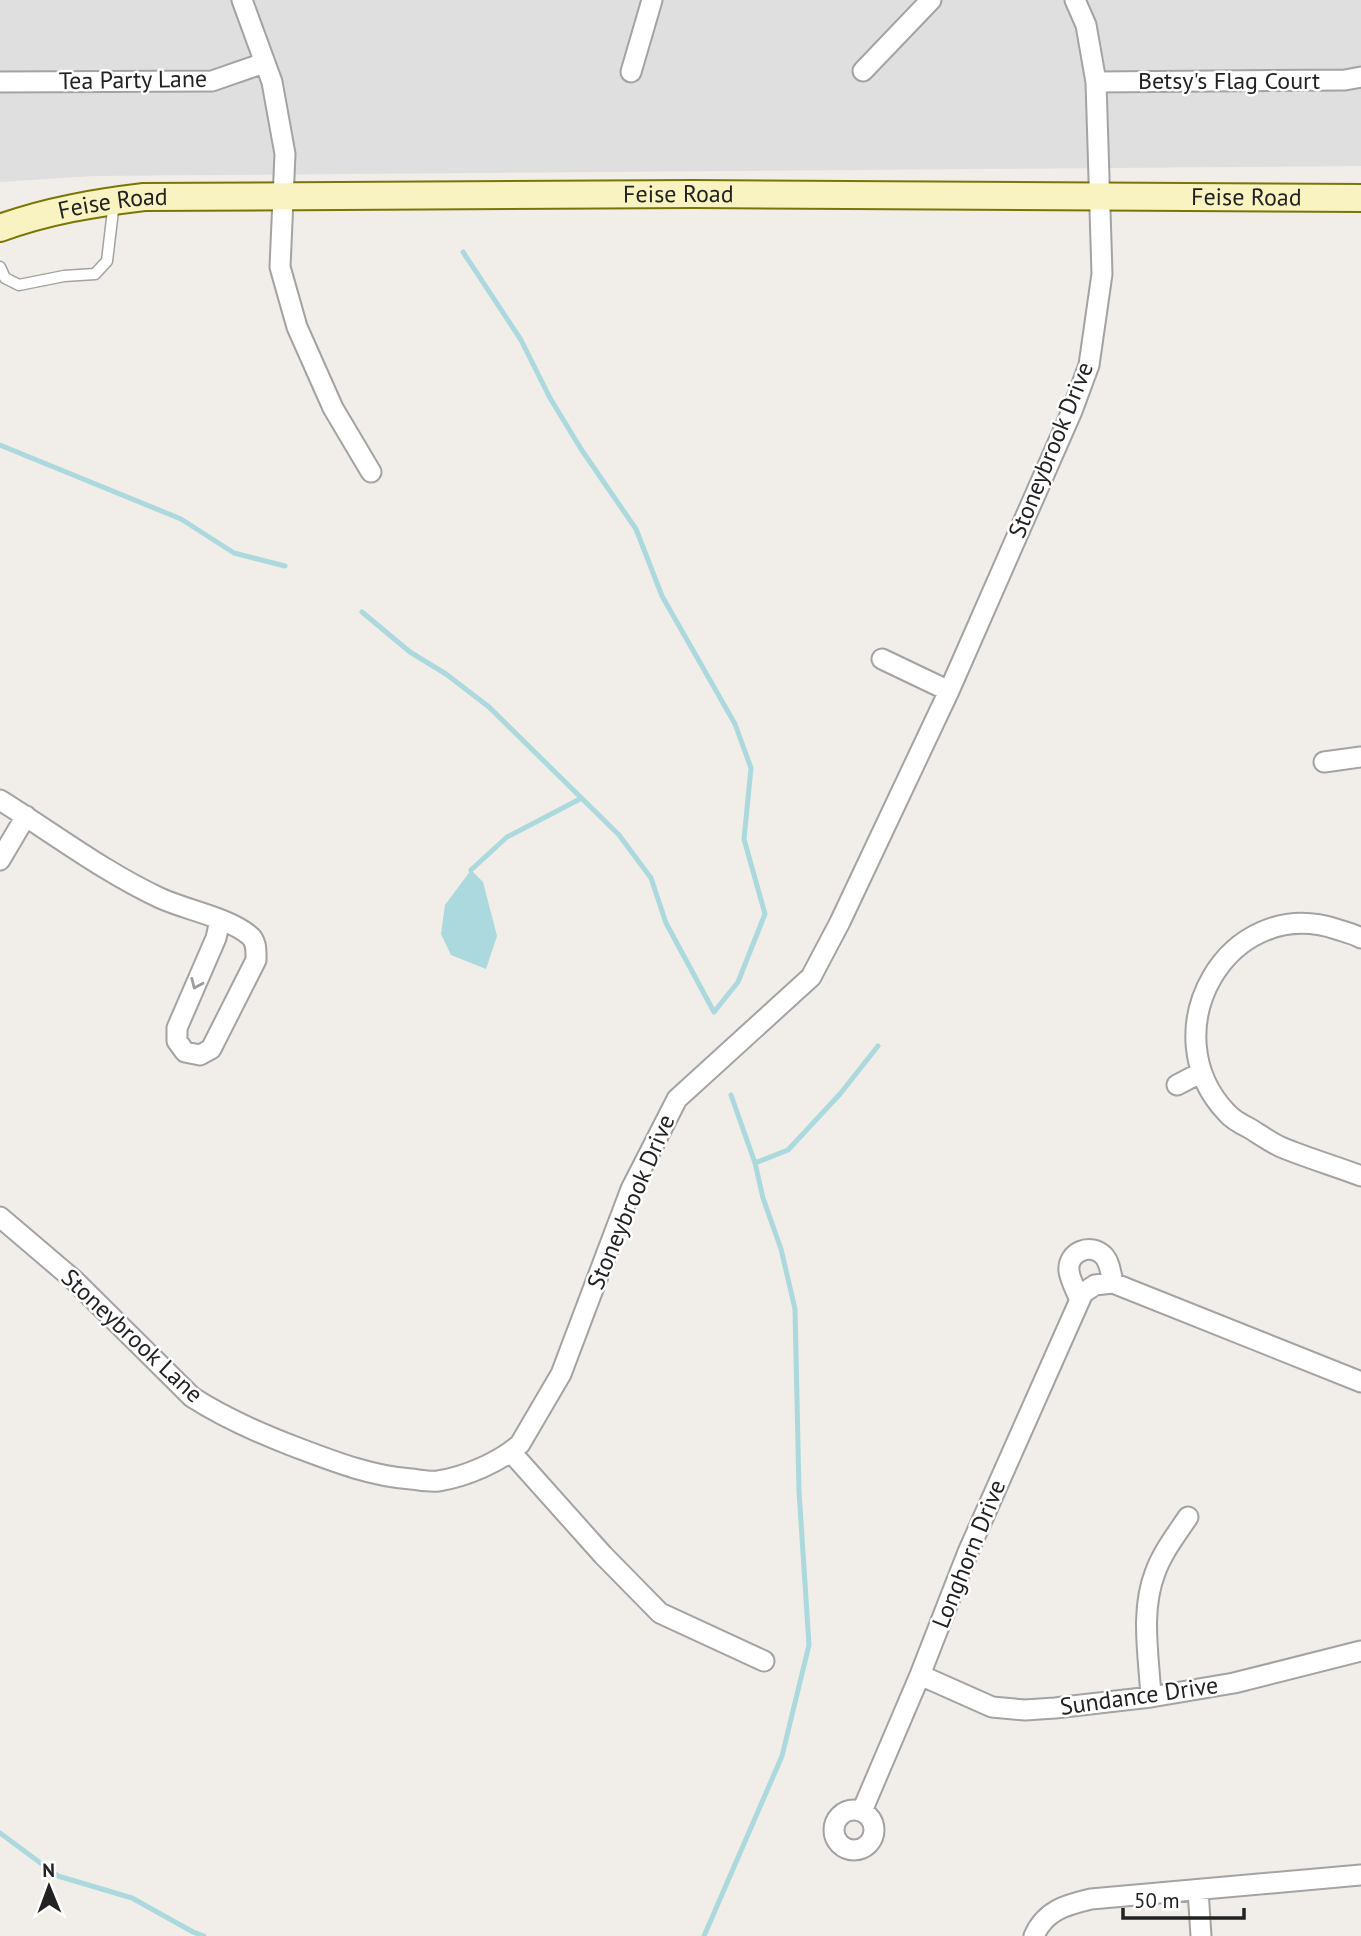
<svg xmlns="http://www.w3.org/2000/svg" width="1361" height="1936" font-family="'PT Sans',sans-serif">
<rect width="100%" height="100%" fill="#f1ede9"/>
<path fill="#e0dfdf" d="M 0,0 L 1361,0 L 1361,166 L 94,176 L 0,182 Z"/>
<path fill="#abd9dd" d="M 471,870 L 483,882 L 497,936 L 486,969 L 451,955 L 441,934 L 445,905 Z"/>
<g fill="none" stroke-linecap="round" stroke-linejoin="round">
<path stroke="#abd9dd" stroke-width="5" d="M 0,445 L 181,519 L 234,553 L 285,566
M 362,612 L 410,652 L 446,674 L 489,707 L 619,835 L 651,878 L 666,923 L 714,1012 L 738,982 L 765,914 L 744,839 L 751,768 L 735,724 L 662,596 L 636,529 L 581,449 L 550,398 L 521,340 L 463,252
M 471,870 L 507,837 L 580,799
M 755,1163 L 788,1150 L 840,1094 L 878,1046
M 0,1833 L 58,1876 L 132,1898 L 193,1932 L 204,1936
M 704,1936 L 782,1756 L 809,1645 L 799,1491 L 795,1309 L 781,1249 L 763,1198 L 755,1163 L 731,1095"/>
<g stroke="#a3a3a3" stroke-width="13">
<path id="lane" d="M 0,267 L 5,278 L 19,285 L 64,276 L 95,274 L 107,261 L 114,202"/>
</g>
<g stroke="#a3a3a3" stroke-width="23">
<path id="street" d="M 242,0 L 272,82 L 285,154 L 280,267 L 297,327 L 333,408 L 371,472
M 863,71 L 931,0
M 631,72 L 652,0
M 0,82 L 212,81 L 264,63
M 1096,82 L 1345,80 L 1361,77
M 882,659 L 949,691
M 1324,762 L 1361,757
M 0,800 C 53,833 104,872 160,898 C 186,910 227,917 249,935 C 257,941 256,951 256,960 L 211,1049 L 200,1055 L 185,1052 L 177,1041 L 177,1028 L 216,938 L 220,920
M 0,860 L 26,816
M 1361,938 C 1354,934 1345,932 1336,929 C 1227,894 1150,1033 1227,1113 C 1233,1120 1241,1124 1249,1128 C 1259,1134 1270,1142 1281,1147 C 1307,1158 1335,1166 1361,1176
M 1177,1085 L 1200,1073
M 0,1217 L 74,1280 L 192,1397 C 226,1419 261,1434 298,1448 C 335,1462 371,1476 411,1479 C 420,1480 430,1482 438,1481 C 465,1477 500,1462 520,1444 L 561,1374 L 631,1189 L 677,1099 L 811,977 L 840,922 L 949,691 L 1072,411 L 1089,365 L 1102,274 L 1096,82 L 1086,25 L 1075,0
M 1079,1298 C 1076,1290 1070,1280 1069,1271 C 1067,1252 1091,1242 1104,1256 C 1110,1263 1111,1274 1113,1283
M 511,1452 L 603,1555 L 660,1613 L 764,1661
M 920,1675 L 992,1707 L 1025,1710 L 1055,1708 L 1151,1697 L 1234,1683 L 1361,1651
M 1151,1697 C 1149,1657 1140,1612 1155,1573 C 1162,1553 1176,1535 1188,1517
M834 1830a20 20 0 1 1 40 0a20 20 0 1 1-40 0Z
M 862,1811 L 920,1675 L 968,1552 L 1083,1293 L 1095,1285 L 1113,1283 L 1361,1382
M 1198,1890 L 1201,1936
M 1034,1936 C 1045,1910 1066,1905 1091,1899 L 1361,1875"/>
</g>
<g stroke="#797608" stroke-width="30">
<g id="secondary">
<path id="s1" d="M 0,228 C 47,211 94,203 144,197 L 693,194 L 1361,198"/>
</g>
</g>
<use href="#lane" stroke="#fff" stroke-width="10"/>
<use href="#street" stroke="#fff" stroke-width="19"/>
<use href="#secondary" stroke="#f8f3c0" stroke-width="26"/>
</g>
<defs><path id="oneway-chevron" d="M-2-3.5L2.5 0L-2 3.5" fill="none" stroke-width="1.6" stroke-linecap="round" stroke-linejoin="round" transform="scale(1.75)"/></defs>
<use stroke="#9c9c9c" href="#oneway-chevron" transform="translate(196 984) rotate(114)"/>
<g text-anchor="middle" stroke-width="5" stroke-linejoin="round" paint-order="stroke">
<g font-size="24" fill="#222" stroke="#fff">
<text transform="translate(133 80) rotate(-1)" y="8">Tea Party Lane</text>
<text x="1229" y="89">Betsy's Flag Court</text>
<text dy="8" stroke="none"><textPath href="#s1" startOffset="682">Feise Road</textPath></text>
<text dy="8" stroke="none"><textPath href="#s1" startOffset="1250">Feise Road</textPath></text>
<text dy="8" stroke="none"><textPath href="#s1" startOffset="116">Feise Road</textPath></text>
<text transform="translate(1051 450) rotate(-68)" y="8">Stoneybrook Drive</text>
<text transform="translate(631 1202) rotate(-67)" y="8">Stoneybrook Drive</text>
<text transform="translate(132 1336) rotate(43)" y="8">Stoneybrook Lane</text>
<text transform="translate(969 1554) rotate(-68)" y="8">Longhorn Drive</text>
<text transform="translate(1139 1696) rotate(-8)" y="8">Sundance Drive</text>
</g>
</g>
<g transform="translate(49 1887) rotate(359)" stroke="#ffffff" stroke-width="5" paint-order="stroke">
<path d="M0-5L12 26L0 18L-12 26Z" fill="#222222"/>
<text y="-10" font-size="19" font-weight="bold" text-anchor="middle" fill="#222222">N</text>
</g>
<path d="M1123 1908v10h121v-10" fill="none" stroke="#222222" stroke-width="3.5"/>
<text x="1134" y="1908" font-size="21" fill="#222222" stroke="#ffffff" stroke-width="5" paint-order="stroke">50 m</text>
</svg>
